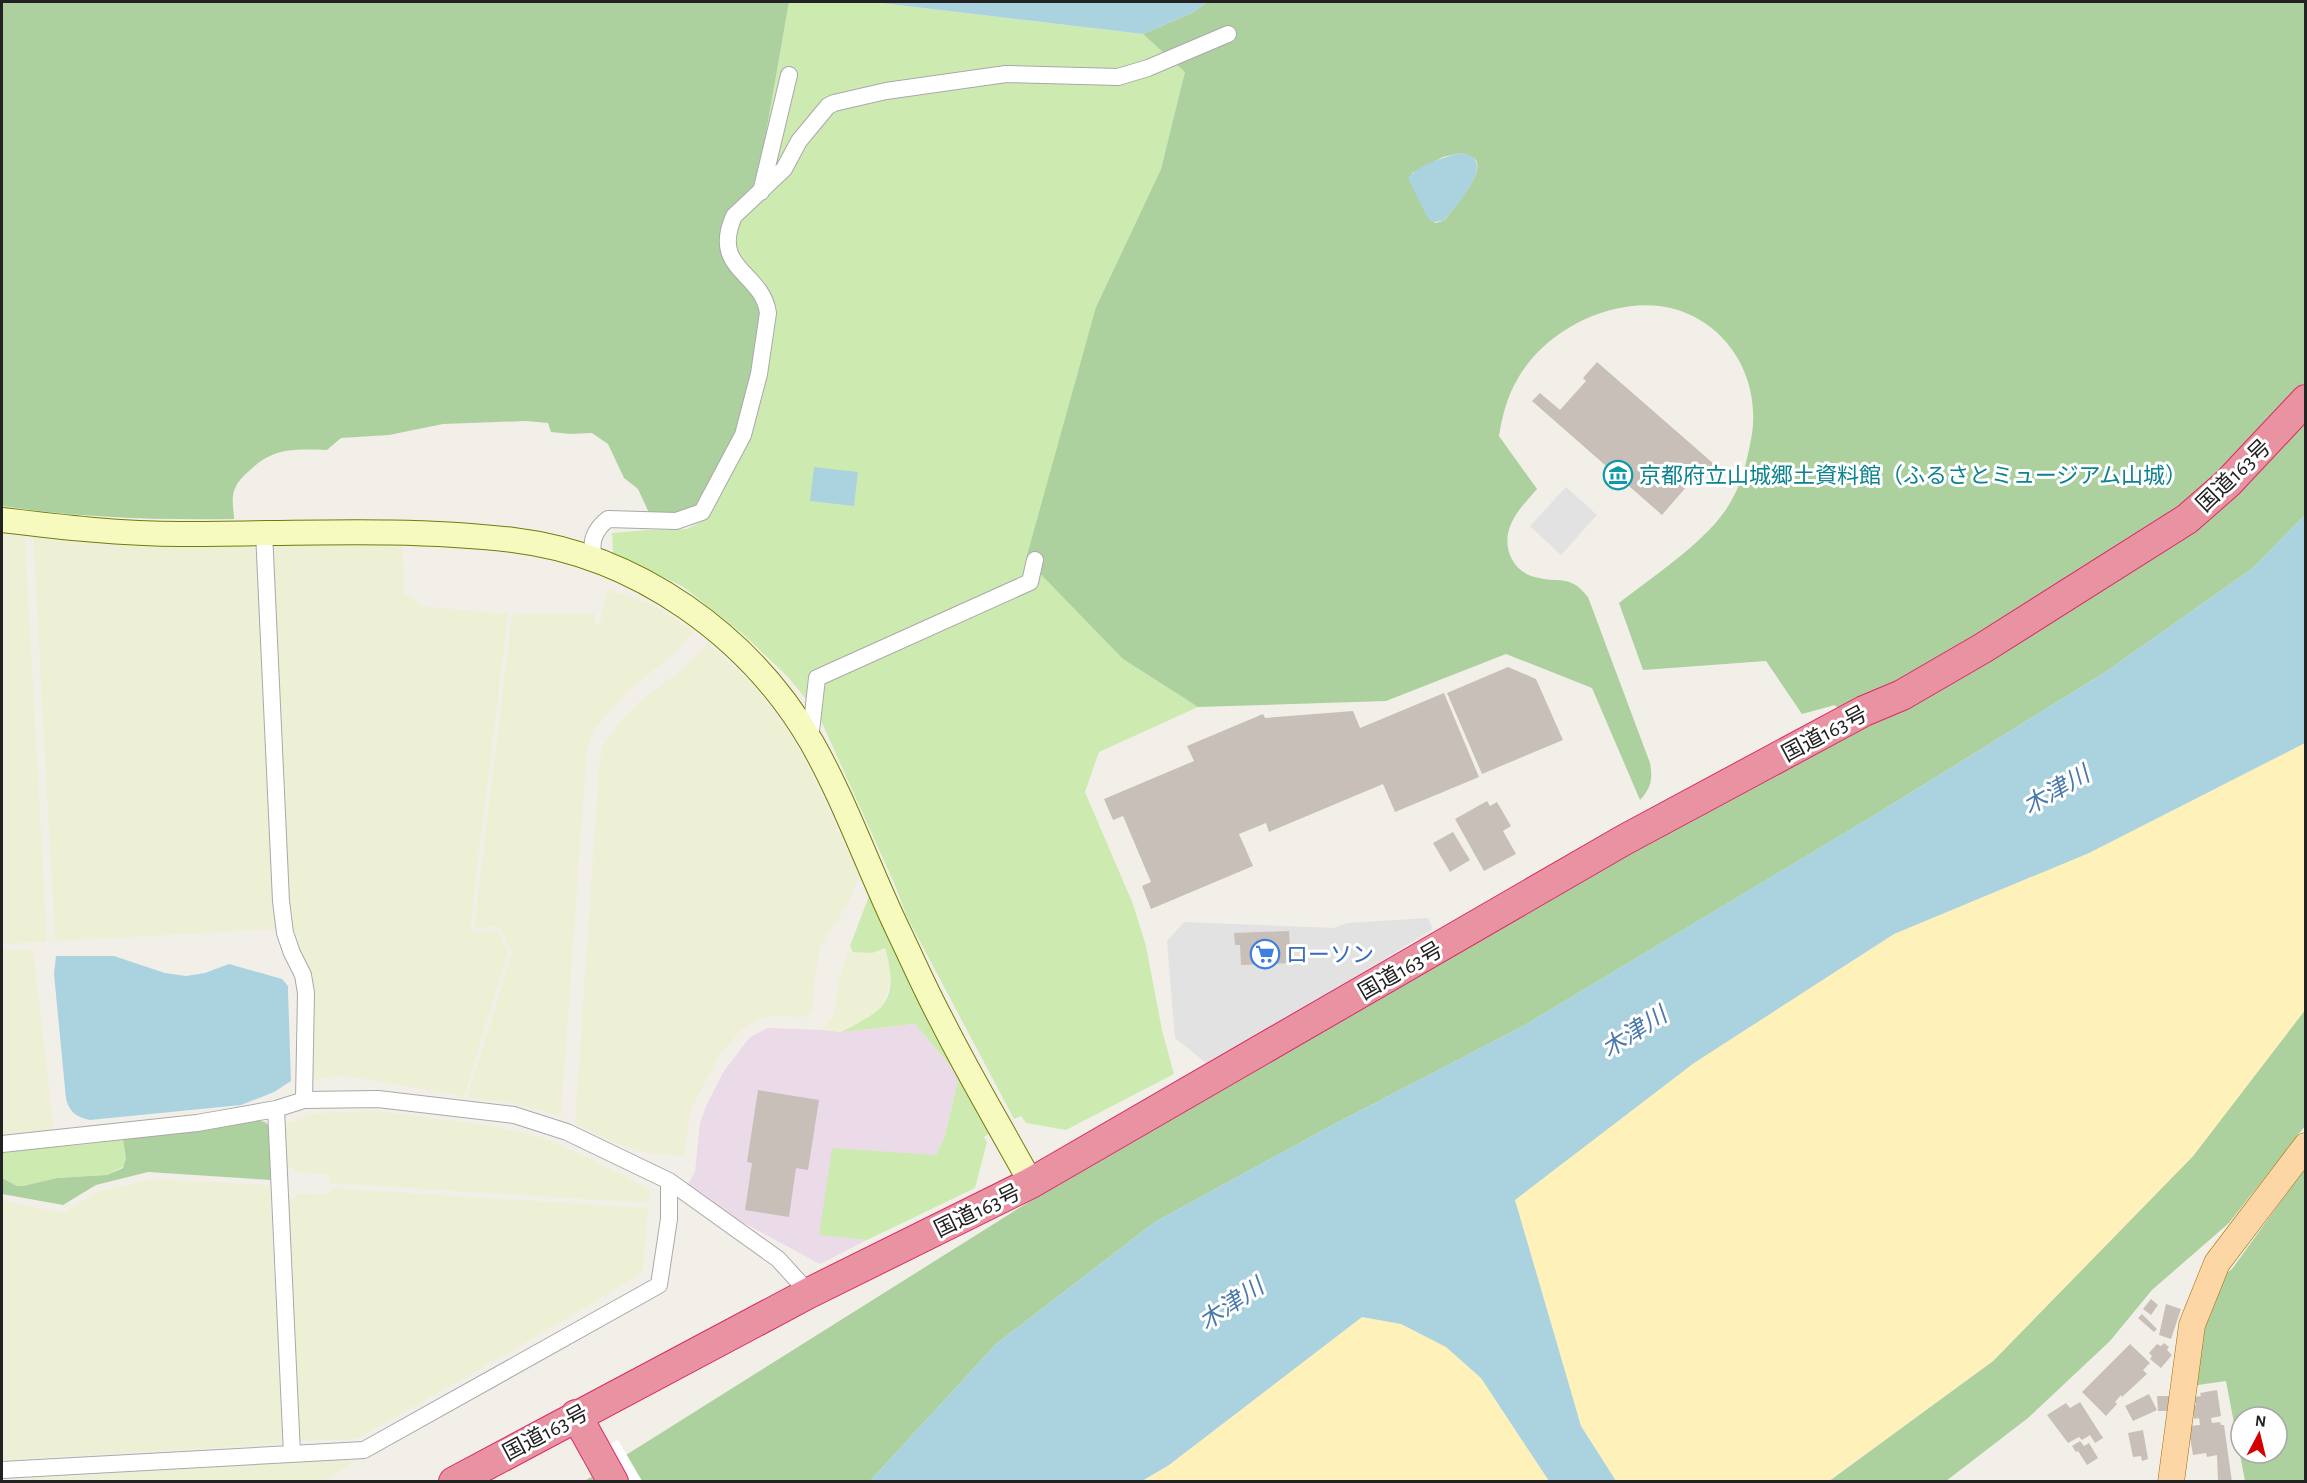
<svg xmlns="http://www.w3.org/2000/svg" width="2307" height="1483" font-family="'Alegreya Sans','Noto Sans JP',sans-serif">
<rect width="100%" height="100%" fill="#f2efe9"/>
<path fill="#ebdbe8" d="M 915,1024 L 959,1076 L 945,1135 L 936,1155 L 819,1234 L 867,1240 L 820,1264 L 729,1215 L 701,1196 L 688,1184 L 695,1172 L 700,1123 L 707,1104 L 724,1071 L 750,1037 L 768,1028 L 823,1030 L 841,1032 Z"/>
<path fill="#eef0d5" d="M 2,534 L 25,537 L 47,942 L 2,944 Z
M 33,538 L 126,545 L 251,545 L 257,553 L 277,929 L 55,941 Z
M 274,545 L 403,546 L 404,593 L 415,598 L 420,606 L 508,614 L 470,929 L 476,933 L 497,930 L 508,952 L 463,1100 L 460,1096 L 451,1094 L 358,1078 L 341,1076 L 311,1080 L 290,924 L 270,558 Z
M 607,589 L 652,604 L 694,631 L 674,654 L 627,692 L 593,731 L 587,749 L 561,1116 L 516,1104 L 467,1098 L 512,953 L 499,926 L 474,929 L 512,615 L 594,613 L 595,621 L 597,624 L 600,623 Z
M 708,644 L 756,688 L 786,728 L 805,759 L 859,876 L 850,900 L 820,947 L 814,985 L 813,1012 L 802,1018 L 790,1016 L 771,1016 L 757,1020 L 741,1030 L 720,1054 L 691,1109 L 684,1156 L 653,1154 L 618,1144 L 575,1124 L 599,766 L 602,748 L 617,725 L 639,702 L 676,674 Z
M 885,948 L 892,971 L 883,1004 L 869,1018 L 841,1032 L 823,1030 L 834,1015 L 839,980 L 848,951 L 872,953 Z
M 33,949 L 54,1130 L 2,1135 L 2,950 Z
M 378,1111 L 494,1126 L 541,1137 L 589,1158 L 648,1188 L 650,1191 L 648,1203 L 339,1184 L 330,1183 L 329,1174 L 295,1172 L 293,1167 L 285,1167 L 285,1124 L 316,1113 Z
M 152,1179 L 270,1185 L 282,1444 L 2,1460 L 2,1200 L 62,1213 L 100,1191 Z
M 331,1188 L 648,1208 L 643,1270 L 641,1274 L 523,1344 L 357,1439 L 300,1441 L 286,1201 L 295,1198 L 297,1193 L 329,1194 Z
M 361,1458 L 325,1481 L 2,1482 L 2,1480 Z"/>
<path fill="#cdebb0" d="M 789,2 L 873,2 L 1143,34 L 1186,71 L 1161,169 L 1096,307 L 1123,659 L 1198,707 L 1099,752 L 1085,792 L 1133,904 L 1146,946 L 1162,1030 L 1174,1074 L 1066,1130 L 1026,1123 L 1021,1116 L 1014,1119 L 906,915 L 895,885 L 818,714 L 788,677 L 743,634 L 682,586 L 613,553 L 612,533 L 647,530 L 687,529 L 706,519 L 721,231 L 726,216 L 756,190 Z
M 869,896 L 990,1133 L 984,1137 L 987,1142 L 975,1188 L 867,1240 L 819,1235 L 832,1148 L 936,1155 L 945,1135 L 959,1076 L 915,1024 L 841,1032 C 885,1010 900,1001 885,948 L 872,953 L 853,952 L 850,946 Z
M 123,1139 L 126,1158 L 124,1166 L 107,1175 L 57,1178 L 23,1186 L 17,1186 L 2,1178 L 2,1150 L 81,1145 Z"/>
<path fill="#add19e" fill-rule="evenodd" d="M 2,2 L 789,2 L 756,190 L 726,216 L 720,239 L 758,301 L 764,322 L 739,432 L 701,508 L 676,515 L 650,515 L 638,489 L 624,478 L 608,444 L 592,433 L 570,434 L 551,432 L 548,423 L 526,421 L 443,424 L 389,435 L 341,438 L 327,450 C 294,449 273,447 248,472 C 241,478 234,486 233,496 C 232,503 234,512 234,519 C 156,520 79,518 2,506 Z
M 1207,2 L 2305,2 L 2305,382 L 2244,451 L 2170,516 L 1951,652 L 1840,711 L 1835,705 L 1802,714 L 1766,661 L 1643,670 L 1619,603 C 1652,577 1701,545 1725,511 C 1741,488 1747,462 1752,434 C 1761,373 1722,314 1659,306 C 1604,300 1543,333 1517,380 C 1507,397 1502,417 1499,436 L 1537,489 C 1529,499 1517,510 1512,522 C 1501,543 1510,571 1535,577 C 1560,584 1569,573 1588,597 L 1650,763 C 1653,779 1651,788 1640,800 L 1592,688 L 1506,654 L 1386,701 L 1198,707 L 1123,659 L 1026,559 L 1096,307 L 1161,169 L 1185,72 L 1143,34 L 1194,12 ZM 1462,153 C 1466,155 1472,156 1475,159 C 1486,172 1455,206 1447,217 L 1443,221 L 1435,223 L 1412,173 L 1443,157 Z
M 2305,416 L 2305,515 L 2253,568 L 2107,671 L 1878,813 L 1525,1025 L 1327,1128 L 1155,1222 L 996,1344 L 870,1481 L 583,1482 L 1121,1144 L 1692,817 L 1926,693 Z
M 2305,1010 L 2305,1126 L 2229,1223 L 2152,1290 L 2110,1341 L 2028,1418 L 1946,1481 L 1828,1482 L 1993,1361 L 2193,1156 Z
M 255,1120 L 265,1122 L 269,1126 L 271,1180 L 148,1172 L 96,1185 L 63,1205 L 2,1194 L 2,1178 L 17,1186 L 23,1186 L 57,1178 L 107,1175 L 123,1168 L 126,1158 L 123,1139 Z
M 2305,1168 L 2305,1481 L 2245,1481 L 2226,1381 L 2191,1386 L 2196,1339 L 2221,1277 L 2232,1269 ZM 2241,1417 L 2277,1417 L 2277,1453 L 2241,1453 Z"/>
<path fill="#fff1ba" d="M 2305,743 L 2305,1010 L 2193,1156 L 1993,1361 L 1828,1481 L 1616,1481 L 1581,1426 L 1515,1200 L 1694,1063 L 1894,934 L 2089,853 Z
M 1362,1317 L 1401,1324 L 1446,1346 L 1481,1378 L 1549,1481 L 1142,1482 L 1169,1465 Z"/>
<path fill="#e2e2e2" d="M 1566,487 L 1597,515 L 1561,555 L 1530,526 Z
M 1428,918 L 1433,929 L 1319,999 L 1206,1063 L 1175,1038 L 1167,941 L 1184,922 L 1334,928 L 1347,923 Z"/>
<path fill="#aad3df" d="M 873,2 L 1207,2 L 1194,12 L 1143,34 Z
M 1462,153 C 1500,159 1455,207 1443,221 L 1432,222 L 1426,215 L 1408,178 C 1420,164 1444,157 1462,153 Z
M 814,467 L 858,472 L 854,506 L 810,501 Z
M 2305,515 L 2305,743 L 2089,853 L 1894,934 L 1694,1063 L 1515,1200 L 1581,1426 L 1616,1481 L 1549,1481 L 1481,1378 L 1446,1347 L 1401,1324 L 1362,1317 L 1169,1465 L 1142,1481 L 870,1481 L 996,1344 L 1155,1222 L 1327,1128 L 1525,1025 L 1878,813 L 2107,671 L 2253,568 Z
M 56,956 L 114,956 L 165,973 L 186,976 L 205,973 L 229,964 L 282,979 L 288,986 L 288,991 L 291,1081 L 274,1092 L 241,1105 L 90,1120 C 77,1117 70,1113 66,1099 L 54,974 Z"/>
<path fill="#fff" d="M 618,1440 L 642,1481 L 594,1481 L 581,1460 Z"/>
<path fill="#c7bfb8" d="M 1597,362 L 1722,471 L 1714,481 L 1701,470 L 1662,515 L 1532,401 L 1540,393 L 1560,410 L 1586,381 L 1583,378 Z
M 1508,667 L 1536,679 L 1563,740 L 1482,774 L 1447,693 Z
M 1444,693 L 1479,777 L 1395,812 L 1383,784 L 1269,832 L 1266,823 L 1239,834 L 1253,866 L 1151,909 L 1142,886 L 1151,882 L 1123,816 L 1113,820 L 1104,799 L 1194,761 L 1187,746 L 1263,714 L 1265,718 L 1353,711 L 1360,728 Z
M 1487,801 L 1490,806 L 1497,802 L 1511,826 L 1503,831 L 1516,854 L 1484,871 L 1455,819 Z
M 1453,832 L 1470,860 L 1450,872 L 1433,843 Z
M 1289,931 L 1291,963 L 1241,965 L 1240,945 L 1235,945 L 1234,933 Z
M 758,1090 L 819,1100 L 808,1170 L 796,1168 L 789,1217 L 745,1210 L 752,1163 L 747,1162 Z
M 2151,1299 L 2158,1305 L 2151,1315 L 2143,1309 Z
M 2166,1304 L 2181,1309 L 2171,1339 L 2159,1335 Z
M 2142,1314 L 2157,1329 L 2154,1332 L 2138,1318 Z
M 2164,1343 L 2169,1347 L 2167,1350 L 2172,1355 L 2161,1368 L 2150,1359 L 2152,1356 L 2149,1353 L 2157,1344 L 2161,1346 Z
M 2130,1344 L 2150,1363 L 2143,1370 L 2147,1374 L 2122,1397 L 2121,1395 L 2115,1402 L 2117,1404 L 2106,1416 L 2082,1392 Z
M 2217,1390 L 2221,1416 L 2211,1418 L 2212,1423 L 2220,1422 L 2221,1425 L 2224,1425 L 2232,1482 L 2218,1482 L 2217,1455 L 2207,1457 L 2206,1453 L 2193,1455 L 2188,1426 L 2200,1425 L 2199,1418 L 2194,1419 L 2193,1406 L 2196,1405 L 2194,1397 L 2201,1396 L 2200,1393 Z
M 2149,1394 L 2157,1410 L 2133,1421 L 2125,1406 Z
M 2157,1396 L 2169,1396 L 2170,1411 L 2158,1411 Z
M 2080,1402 L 2103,1438 L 2095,1443 L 2090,1435 L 2082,1440 L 2079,1437 L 2068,1443 L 2047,1415 L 2066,1403 L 2070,1408 Z
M 2143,1430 L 2148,1459 L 2142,1461 L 2141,1456 L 2133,1457 L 2128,1433 Z
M 2080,1441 L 2084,1446 L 2089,1443 L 2098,1458 L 2087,1465 L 2078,1451 L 2076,1452 L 2072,1446 Z"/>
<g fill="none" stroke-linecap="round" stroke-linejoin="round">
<g stroke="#a9a9a9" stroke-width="18">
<path id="street" d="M 761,192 L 789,75
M 264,532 L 281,901 L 285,933 L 292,953 L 303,975 L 306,993 L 304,1100
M 595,560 C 589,543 594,530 608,519 L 676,521 L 702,512 L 743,435 L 759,374 L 768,313 C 762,271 710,270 734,216 L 784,169 L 799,141 L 828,106 L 834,103 L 886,91 L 1006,74 L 1118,77 L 1148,68 L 1228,34
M 810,740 L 817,678 L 1030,582 L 1035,560
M 276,1109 L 292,1454
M 2,1144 L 197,1123 L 276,1109 L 304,1100 L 378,1099 L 514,1115 L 567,1132 L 669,1181 L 778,1259 L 809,1293
M 2,1470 L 364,1450 L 659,1285 L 669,1219 L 669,1181"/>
</g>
<g stroke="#707d05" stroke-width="26">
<path id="secondary" d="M 2,520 C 60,527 122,534 181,534 C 291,534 404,527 513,540 C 637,555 750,636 812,743 C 846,803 869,870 899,932 C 913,961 926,991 941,1019 C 969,1075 1001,1128 1031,1183"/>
</g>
<g stroke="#a06b00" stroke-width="27">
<path id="primary" d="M 2171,1482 L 2192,1325 L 2217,1263 L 2306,1146"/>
</g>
<g stroke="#dc2a67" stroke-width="32">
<path id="highway" d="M 576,1415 L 613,1482
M 454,1482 L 809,1293 L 1031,1183 L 1624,840 L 1864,711 L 1902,695 L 1983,648 L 2187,519 L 2228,483 L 2306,400"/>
</g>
<use href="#street" stroke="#fff" stroke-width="16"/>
<use href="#secondary" stroke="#f7fabf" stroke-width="24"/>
<use href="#primary" stroke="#fcd6a4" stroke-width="26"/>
<use href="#highway" stroke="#e892a2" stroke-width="30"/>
</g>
<defs>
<g id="museum-ring" transform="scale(1.5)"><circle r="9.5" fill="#fff" stroke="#0f9aa8" stroke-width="1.5"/><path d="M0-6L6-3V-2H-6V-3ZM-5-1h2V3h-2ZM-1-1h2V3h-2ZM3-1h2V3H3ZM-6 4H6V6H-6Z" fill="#0f9aa8"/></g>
<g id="supermarket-ring" transform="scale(1.5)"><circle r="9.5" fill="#fff" stroke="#3f7fe0" stroke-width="1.5"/><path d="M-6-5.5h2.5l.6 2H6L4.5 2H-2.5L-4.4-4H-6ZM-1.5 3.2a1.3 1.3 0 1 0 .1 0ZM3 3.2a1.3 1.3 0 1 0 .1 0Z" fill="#3f7fe0"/></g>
</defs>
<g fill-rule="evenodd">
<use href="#museum-ring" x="1618" y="475"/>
<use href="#supermarket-ring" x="1265" y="954"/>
</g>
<g text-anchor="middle" stroke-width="6" stroke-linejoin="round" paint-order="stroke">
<g font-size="22" fill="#0d838f" stroke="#fff" text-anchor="start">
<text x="1639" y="483">京都府立山城郷土資料館（ふるさとミュージアム山城）</text>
</g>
<g font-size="22" fill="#222" stroke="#fff">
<text transform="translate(2233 475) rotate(-44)" y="8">国道163号</text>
<text transform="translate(1824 733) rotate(-28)" y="8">国道163号</text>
<text transform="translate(1400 970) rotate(-30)" y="8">国道163号</text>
<text transform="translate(977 1210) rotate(-26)" y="8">国道163号</text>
<text transform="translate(545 1432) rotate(-28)" y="8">国道163号</text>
</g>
<g font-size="22" fill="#366cbe" stroke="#fff" text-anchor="start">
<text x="1286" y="962">ローソン</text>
</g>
<g font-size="24" font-style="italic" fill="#4a7aab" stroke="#fff">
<text transform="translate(2056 790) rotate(-30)" y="8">木津川</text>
<text transform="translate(1634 1032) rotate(-33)" y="8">木津川</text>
<text transform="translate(1231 1304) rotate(-34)" y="8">木津川</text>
</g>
</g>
<rect width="2307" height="1483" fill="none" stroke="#222222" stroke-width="6"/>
<g transform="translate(2259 1435) rotate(7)"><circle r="28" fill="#ffffff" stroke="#a7a7a7" stroke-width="1.5"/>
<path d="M0-4.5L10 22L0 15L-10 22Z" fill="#d40000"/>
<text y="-9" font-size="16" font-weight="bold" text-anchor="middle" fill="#222222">N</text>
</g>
</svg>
